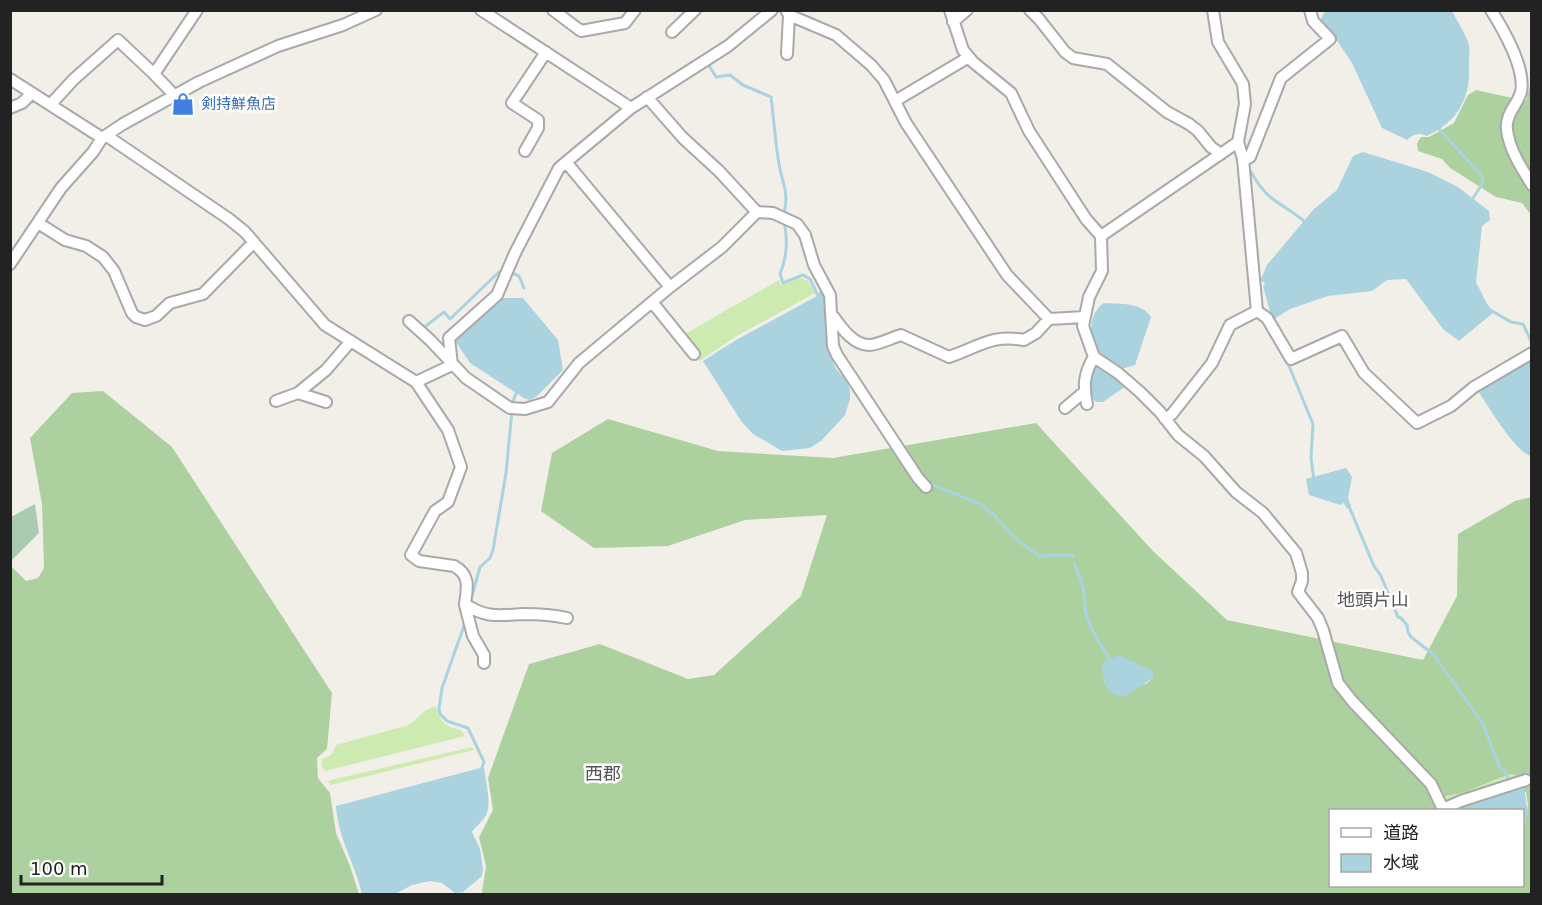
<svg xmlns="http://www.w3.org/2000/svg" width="1542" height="905" font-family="'DejaVu Sans','Noto Sans JP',sans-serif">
<rect width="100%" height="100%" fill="#f2efe9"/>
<path fill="#cdebb0" d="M 801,278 L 808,281 L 815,293 L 735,337 L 700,361 L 694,347 L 685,334 L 779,280 L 781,285 Z
M 436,706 C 441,723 444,726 461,730 L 465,736 L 325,771 L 321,766 L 322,759 L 331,755 L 336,745 L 409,725 L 426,710 Z
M 472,747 L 474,750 L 331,785 L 327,781 Z
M 1512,774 L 1521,777 L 1478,799 L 1452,810 L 1441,798 C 1449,794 1457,795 1465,792 C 1481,786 1496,779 1512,774 Z"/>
<path fill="#add19e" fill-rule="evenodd" d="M 1531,81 L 1531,215 L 1522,203 L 1496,197 L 1450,168 L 1442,159 L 1418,151 L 1417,143 L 1421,137 L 1429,137 L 1454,123 L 1468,95 L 1476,90 L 1526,101 Z
M 103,391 L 172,447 L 332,693 L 327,749 L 317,758 L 318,778 L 330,793 L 336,833 L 350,866 L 359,894 L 11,894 L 11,566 L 26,581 L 38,578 L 44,568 L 42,504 L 30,438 L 72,393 Z
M 608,419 L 718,451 L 833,458 L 1036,423 L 1153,551 L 1227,620 L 1423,660 L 1457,596 L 1458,534 L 1515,501 L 1531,497 L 1531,894 L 483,894 L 482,892 L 486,866 L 479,837 L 493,810 L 488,778 L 529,664 L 600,644 L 688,679 L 714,675 L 801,596 L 827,515 L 745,520 L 668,546 L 594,548 L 541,511 L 552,453 ZM 1102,664 L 1153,671 L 1153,678 L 1146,684 L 1105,684 ZM 1512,774 L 1521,777 L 1452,810 L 1478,801 L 1526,792 L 1528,805 L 1525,822 L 1523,823 L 1522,886 L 1330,886 L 1330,810 L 1448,810 L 1441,798 C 1449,794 1457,795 1465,792 C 1481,786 1495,779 1512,774 Z"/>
<path fill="#aacbaf" d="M 35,504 L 39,533 L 11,561 L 11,517 Z"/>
<path fill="#aad3df" d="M 1325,11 L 1452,11 C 1457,21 1466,34 1469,45 C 1470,51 1469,58 1469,64 C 1471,98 1458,122 1427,136 C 1418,132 1414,134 1407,140 L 1382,128 L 1352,63 L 1336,39 L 1322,25 L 1323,23 L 1320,24 L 1319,22 Z
M 1363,152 L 1428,172 L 1458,187 L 1489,211 L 1490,220 L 1482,226 L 1476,282 L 1487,304 L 1494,312 L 1459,341 L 1443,329 L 1406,279 L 1387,280 L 1372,291 L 1328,296 L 1290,309 L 1274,319 L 1272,319 L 1263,286 L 1265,285 L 1264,282 L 1262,282 L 1261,279 L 1267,265 L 1314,209 L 1337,190 L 1353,156 Z
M 823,290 L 827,342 L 830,355 L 836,369 L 846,380 L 850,390 L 850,399 L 845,415 L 822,440 L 810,448 L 782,451 L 753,434 L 741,421 L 703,361 L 736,340 L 817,296 L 820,291 Z
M 502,298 L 523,298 L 558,340 L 563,370 L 537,396 L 530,400 L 524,398 L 470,363 L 456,342 L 458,337 Z
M 1104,303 C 1119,304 1142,302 1151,317 L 1135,365 L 1121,369 C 1114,363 1104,357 1098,350 C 1087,338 1089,312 1104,303 Z
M 1531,360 L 1531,456 C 1515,452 1489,407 1478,391 Z
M 1095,366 L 1126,386 L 1103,402 L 1096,402 C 1086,391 1088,379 1095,366 Z
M 1346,468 L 1352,477 L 1348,498 L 1351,506 L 1347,509 L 1344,503 L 1340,505 L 1309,495 L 1306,479 Z
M 1118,655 L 1153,671 L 1153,678 L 1126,696 C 1106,698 1103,679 1102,664 Z
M 484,767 C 485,781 493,805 485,817 C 482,822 476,826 472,832 L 480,849 L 483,869 L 482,876 L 463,892 L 455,893 L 442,883 L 430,881 L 412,885 L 395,894 L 362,894 C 355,864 338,838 336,806 Z
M 1524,787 L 1528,815 L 1523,823 L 1522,810 L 1455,810 L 1478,801 Z"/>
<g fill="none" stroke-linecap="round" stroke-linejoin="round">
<path stroke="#aad3df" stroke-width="3" d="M 710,67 L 716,77 L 730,75 L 743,85 L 771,97 C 774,119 775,142 779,164 C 783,187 789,190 784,215
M 1439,129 L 1482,176 L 1483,183 L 1471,201
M 1251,172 C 1257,182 1263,192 1273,199 C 1284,208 1296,213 1306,223
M 784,222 C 788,238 787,258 780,274 L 783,283 L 803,275 L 810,279 L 819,298
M 512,273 L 519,276 L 524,288
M 1492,311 L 1511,322 L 1523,324 L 1532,343
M 422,329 L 444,312 L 450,319 L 499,272
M 1287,361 L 1313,424 L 1311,458 L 1314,480
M 512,404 L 517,391
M 928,483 L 980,504 L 994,515 L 1015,538 L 1039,556 L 1066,555 L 1073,556
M 1348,504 L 1374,566 L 1381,576 L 1398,617 L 1401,618 L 1407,625 L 1408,632 L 1411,637 L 1434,655 L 1483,724 L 1500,768 L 1506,772 L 1509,782
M 1074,563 C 1078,573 1083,583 1084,594 C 1085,602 1084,609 1087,617 C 1092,634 1103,648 1112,663
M 472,596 L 480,567 L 490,558 L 493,550 L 506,473 L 512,411
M 465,623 L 442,688 L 439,708 L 440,714 L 447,721 L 468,728 L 484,762 L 481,770"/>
<g stroke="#a9a9a9" stroke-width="14">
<path id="minor" d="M 481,10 L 631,108
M 553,10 L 581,31 L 625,23 L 635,10
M 786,10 L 789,15 L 836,35 L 871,65 L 884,80 L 906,123 L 1007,275 L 1049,319
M 950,10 L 963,50 L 973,62 L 1011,93 L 1029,131 L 1086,219 L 1101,236 L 1102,271 L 1089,297 L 1083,326 L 1094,357 L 1118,373 L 1140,392 L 1160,412 L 1178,435 L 1204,456 L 1236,492 L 1263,513 L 1296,553 L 1302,573 L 1302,581 L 1298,592 L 1318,618 L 1323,630 L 1338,683 L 1353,702 L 1431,784 L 1443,809 L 1461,801 L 1526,780
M 1030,10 L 1039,19 L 1065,52 L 1073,58 L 1107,64 L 1167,112 L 1189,124 L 1198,131 L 1211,147 L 1221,154
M 1213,10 L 1218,42 L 1243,84 L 1245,104 L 1238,142 L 1243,159 L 1257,311
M 1491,10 C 1503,29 1526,69 1521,92 C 1517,106 1505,114 1507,130 C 1509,149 1522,169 1532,185
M 953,22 L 967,10
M 672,32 L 695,10
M 787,54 L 789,15
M 10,79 L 102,138 L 93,152 L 61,188 L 10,264
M 174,95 L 154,74 L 197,10
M 647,97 L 683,138 L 719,171 L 754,209 L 757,212 L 773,213 L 797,224 L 805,235 L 814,265 L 830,295 L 833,346 L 837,355 L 918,478 L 926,487
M 895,101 L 969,57
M 51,104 L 74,79 L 118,40 L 154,74
M 10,108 L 22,103 L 32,93
M 107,136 L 229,219 L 245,232 L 325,325 L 416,382 L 448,430 L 461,467 L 448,502 L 435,511 L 411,555 L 419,561 L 454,566 C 471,575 467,589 465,604 C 487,619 500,615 524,614 C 539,614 553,615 567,618
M 102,138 L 123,124 L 199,82 L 278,46 L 343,25 L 376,10
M 525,151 L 538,128 L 538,120 L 512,103 L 546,52
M 1243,161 L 1250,157 L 1281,78 L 1330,39 L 1313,21 L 1310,10
M 566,162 L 670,287 L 722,247 L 757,212
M 38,223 L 65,240 L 86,246 L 103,257 L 114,271 L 132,313 L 136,317 L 145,320 L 156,316 L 170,303 L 203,294 L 254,242
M 1101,236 L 1238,142
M 652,302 L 694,354
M 1257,311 L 1267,318 L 1291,359 L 1342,336 L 1364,373 L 1417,423 L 1451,406 L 1474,387 L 1532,353
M 833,316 C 841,327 853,345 869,345 C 878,345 891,338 901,335 L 949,357 C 979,347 991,334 1024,340 L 1036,333 L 1049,319 L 1085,317
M 409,321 L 430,340 L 466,378 L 510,408 L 525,409 L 548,402 L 579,363 L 670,287
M 452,365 L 449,338 L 497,295 L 515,253 L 559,168 L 631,108 L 728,46 L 772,10
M 416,382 L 452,365
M 298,393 L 326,402
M 276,401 L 298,393 L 326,370 L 351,341
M 1087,404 C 1083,386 1084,373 1094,357
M 1065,408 L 1084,392
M 1165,419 L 1172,414 L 1212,363 L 1230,325 L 1257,311
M 465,605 L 473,636 L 484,655 L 484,663"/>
</g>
<use href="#minor" stroke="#fff" stroke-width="10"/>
</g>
<defs>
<g id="shop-bare" transform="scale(1.8)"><path d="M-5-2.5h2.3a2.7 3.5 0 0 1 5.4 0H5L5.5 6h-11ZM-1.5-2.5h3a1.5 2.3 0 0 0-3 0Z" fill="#3f7fe0" stroke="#fff" stroke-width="2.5" paint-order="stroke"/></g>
</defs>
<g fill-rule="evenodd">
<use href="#shop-bare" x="183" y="104"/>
</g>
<g text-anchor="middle" stroke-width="5" stroke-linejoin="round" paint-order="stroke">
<g font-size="15" fill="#366cbe" stroke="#fff" text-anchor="start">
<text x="201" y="109">剣持鮮魚店</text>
</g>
<g font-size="18" fill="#555" stroke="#fff">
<text x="1373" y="606">地頭片山</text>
<text x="603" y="780">西郡</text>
</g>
</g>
<rect width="1542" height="905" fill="none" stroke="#222222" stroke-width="24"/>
<rect x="1329" y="809" width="195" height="78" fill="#ffffff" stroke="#a7a7a7" stroke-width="1.5"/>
<rect x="1341" y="828" width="30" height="9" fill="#ffffff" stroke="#a7a7a7" stroke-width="1.5"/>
<text x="1383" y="839" font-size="18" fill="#222222">道路</text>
<rect x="1341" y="854" width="30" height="18" fill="#aad3df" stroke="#a7a7a7" stroke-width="1.5"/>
<text x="1383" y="869" font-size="18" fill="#222222">水域</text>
<path d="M21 875v9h141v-9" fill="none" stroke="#222222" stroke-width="3"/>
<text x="30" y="875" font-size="18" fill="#222222" stroke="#ffffff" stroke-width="4.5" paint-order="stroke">100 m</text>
</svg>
